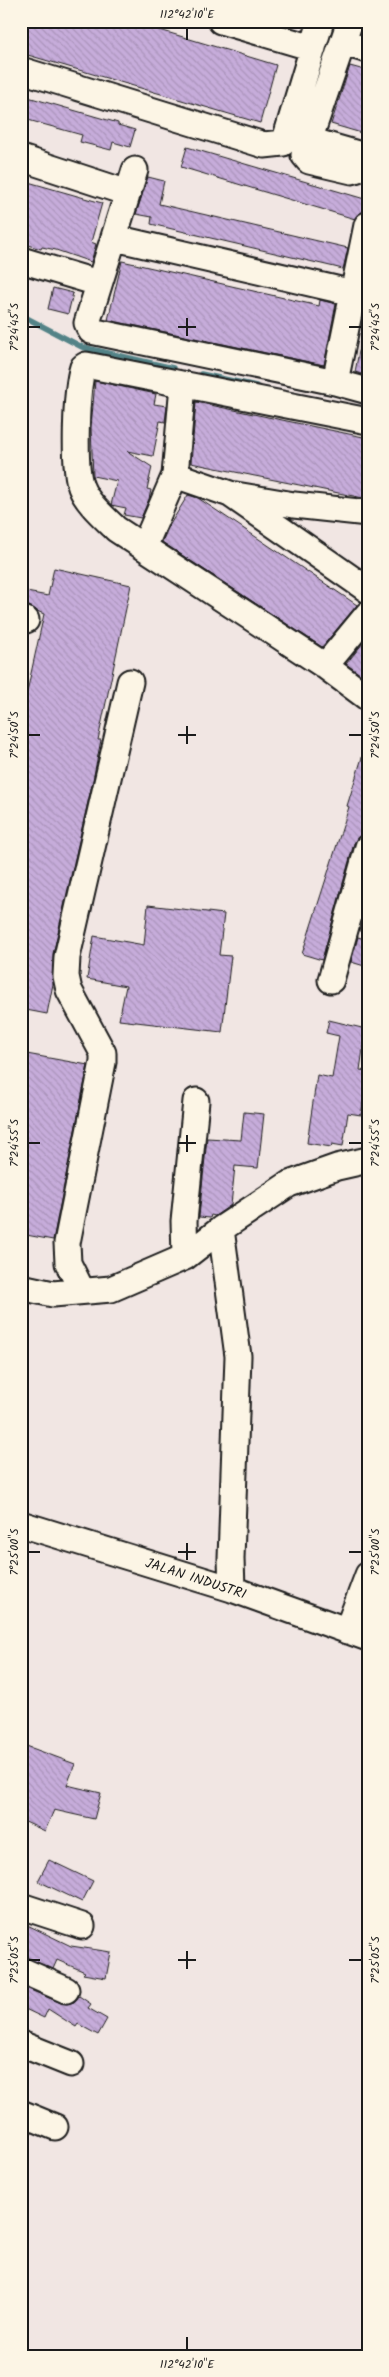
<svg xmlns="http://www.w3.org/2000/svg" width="389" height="2377" font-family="Kalam,sans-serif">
<defs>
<pattern id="building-back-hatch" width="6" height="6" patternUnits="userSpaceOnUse" patternTransform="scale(1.25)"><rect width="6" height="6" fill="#c6acda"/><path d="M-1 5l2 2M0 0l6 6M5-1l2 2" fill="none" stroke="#aa93ba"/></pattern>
</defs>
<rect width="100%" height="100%" fill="#f1e6e3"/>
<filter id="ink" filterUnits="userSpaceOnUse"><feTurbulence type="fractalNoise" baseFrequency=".02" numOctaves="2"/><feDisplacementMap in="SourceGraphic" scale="10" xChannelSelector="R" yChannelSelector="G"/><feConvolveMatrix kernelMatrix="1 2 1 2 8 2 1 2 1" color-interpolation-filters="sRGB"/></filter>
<g filter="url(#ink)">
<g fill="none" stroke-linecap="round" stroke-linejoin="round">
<path stroke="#528387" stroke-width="5.5" d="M 21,315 L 82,347 L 173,368
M 201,374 L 256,386"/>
</g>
<path fill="url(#building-back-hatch)" stroke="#1c1c1c" d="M 21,21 L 130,21 L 276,65 L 260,123 L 21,53 Z
M 350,66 L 368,71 L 368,135 L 331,124 Z
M 21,95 L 118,123 L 118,125 L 135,130 L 130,147 L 113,142 L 111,150 L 80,142 L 82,135 L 21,118 Z
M 187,147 L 368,200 L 368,211 L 362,212 L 355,219 L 181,167 Z
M 148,177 L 164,181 L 159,204 L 348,248 L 343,269 L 151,224 L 152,217 L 136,214 Z
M 21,180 L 102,203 L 91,242 L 96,244 L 91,262 L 56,250 L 42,247 L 41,249 L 21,243 Z
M 122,261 L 319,306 L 320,300 L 336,304 L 324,365 L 108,320 Z
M 53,288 L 73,293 L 68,314 L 48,309 Z
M 361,341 L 368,342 L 368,376 L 355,372 Z
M 95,381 L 156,394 L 154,404 L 167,406 L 165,422 L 160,421 L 153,456 L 127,451 L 152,467 L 147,489 L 151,490 L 149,499 L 141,518 L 124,515 L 126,508 L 111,505 L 117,481 L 93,476 L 91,428 Z
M 196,402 L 368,438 L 368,457 L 364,477 L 368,478 L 368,499 L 191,463 Z
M 188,495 L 198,498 L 357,605 L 322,647 L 162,542 L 169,526 Z
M 54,568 L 131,585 L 98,740 L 101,740 L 93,780 L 53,954 L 53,984 L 47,1014 L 21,1009 L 21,719 L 44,614 L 21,604 L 21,591 L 48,596 Z
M 368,637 L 368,680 L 346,664 Z
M 364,751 L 368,752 L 368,819 L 363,834 L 354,843 L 322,960 L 302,954 L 349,807 L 347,806 Z
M 148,905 L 224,914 L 219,955 L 231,956 L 222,1032 L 119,1020 L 126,986 L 87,979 L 94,936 L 144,945 Z
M 358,937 L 368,940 L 368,967 L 351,962 Z
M 329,1020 L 366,1029 L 360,1070 L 368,1071 L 361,1115 L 348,1113 L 343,1146 L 332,1144 L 331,1147 L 307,1143 L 317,1075 L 332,1078 L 339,1036 L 326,1033 Z
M 21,1053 L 88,1065 L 53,1240 L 21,1234 Z
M 244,1112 L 264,1114 L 258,1168 L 235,1166 L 231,1205 L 215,1216 L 211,1215 L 210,1218 L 199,1217 L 207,1138 L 241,1140 Z
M 21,1744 L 75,1764 L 67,1785 L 101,1793 L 94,1819 L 54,1810 L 45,1831 L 21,1820 Z
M 49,1860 L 93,1881 L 82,1902 L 38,1881 Z
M 21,1922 L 71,1946 L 111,1952 L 106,1978 L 83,1974 L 85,1972 L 57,1960 L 53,1969 L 21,1956 Z
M 21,1986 L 61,2003 L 67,2004 L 74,2002 L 79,1996 L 91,2004 L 88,2008 L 107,2019 L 98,2035 L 78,2024 L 76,2027 L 48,2009 L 44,2018 L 21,2007 Z"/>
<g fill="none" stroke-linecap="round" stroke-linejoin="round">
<g stroke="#1c1c1c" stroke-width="29">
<path id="minor" d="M 221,21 L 313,48
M 350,21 L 304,155 L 309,161 L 352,171 L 358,169 L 366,157
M 343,43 L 368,50
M 21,70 L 264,145 L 283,143 L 286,137 L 321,21
M 309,140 L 368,157
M 21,158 L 128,193
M 135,170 L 87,323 L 91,331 L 335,382 L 368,391
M 115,238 L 353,293
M 21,260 L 98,283
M 335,382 L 367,225
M 368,421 L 86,365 L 83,367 C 76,389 73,466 81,487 C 87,503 104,517 116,529 L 325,666 L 368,698
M 175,475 L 230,494
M 368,513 L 294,505 L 230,494 L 368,590
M 144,547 L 175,475 L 183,385
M 21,618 L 26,620
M 325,666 L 368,614
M 331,980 L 368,847
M 221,1229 L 238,1356 L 231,1559 L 232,1589
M 185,1257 L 184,1221 L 196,1101
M 21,1287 L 53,1294 L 111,1289 L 185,1257 L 221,1229 L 289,1184 L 337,1167 L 368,1160
M 82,1291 L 68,1263 L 67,1243 L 103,1062 L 103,1053 L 69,990 L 66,976 L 67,957 L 130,682
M 21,1524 L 232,1589 L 368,1638
M 347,1631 L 368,1575
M 21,1906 L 82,1926
M 21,1970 L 66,1990
M 21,2044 L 71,2064
M 21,2113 L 55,2127"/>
</g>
<use href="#minor" stroke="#fcf5e5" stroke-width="25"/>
</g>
</g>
<path fill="none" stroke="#1c1c1c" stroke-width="2" d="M 187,28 L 187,40M 187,318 L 187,336M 28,327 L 40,327M 178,327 L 196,327M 349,327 L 362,327M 187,726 L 187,744M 28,735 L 40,735M 178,735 L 196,735M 349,735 L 362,735M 187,1135 L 187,1152M 28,1143 L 40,1143M 178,1143 L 196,1143M 349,1143 L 362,1143M 187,1543 L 187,1560M 28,1552 L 40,1552M 178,1552 L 196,1552M 349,1552 L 362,1552M 187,1951 L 187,1969M 28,1960 L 40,1960M 178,1960 L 196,1960M 349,1960 L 362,1960M 187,2337 L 187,2350"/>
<g text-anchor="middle" stroke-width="5" stroke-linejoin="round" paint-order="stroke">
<g font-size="14" fill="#1c1c1c" stroke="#fcf5e5">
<text transform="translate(196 1578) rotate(18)" y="5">JALAN INDUSTRI</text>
</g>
</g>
<rect width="389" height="2377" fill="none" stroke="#fcf5e5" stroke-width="55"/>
<rect x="28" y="28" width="334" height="2322" fill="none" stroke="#1c1c1c" stroke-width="2"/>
<g font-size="12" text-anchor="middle" fill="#1c1c1c">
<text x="187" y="18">112°42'10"E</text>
<text transform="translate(14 327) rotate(-90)" y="4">7°24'45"S</text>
<text transform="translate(375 327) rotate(-90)" y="4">7°24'45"S</text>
<text transform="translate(14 735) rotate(-90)" y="4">7°24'50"S</text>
<text transform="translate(375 735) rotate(-90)" y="4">7°24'50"S</text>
<text transform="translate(14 1143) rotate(-90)" y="4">7°24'55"S</text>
<text transform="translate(375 1143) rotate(-90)" y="4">7°24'55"S</text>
<text transform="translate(14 1552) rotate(-90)" y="4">7°25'00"S</text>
<text transform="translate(375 1552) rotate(-90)" y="4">7°25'00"S</text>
<text transform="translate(14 1960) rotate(-90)" y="4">7°25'05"S</text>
<text transform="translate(375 1960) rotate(-90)" y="4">7°25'05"S</text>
<text x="187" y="2368">112°42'10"E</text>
</g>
</svg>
